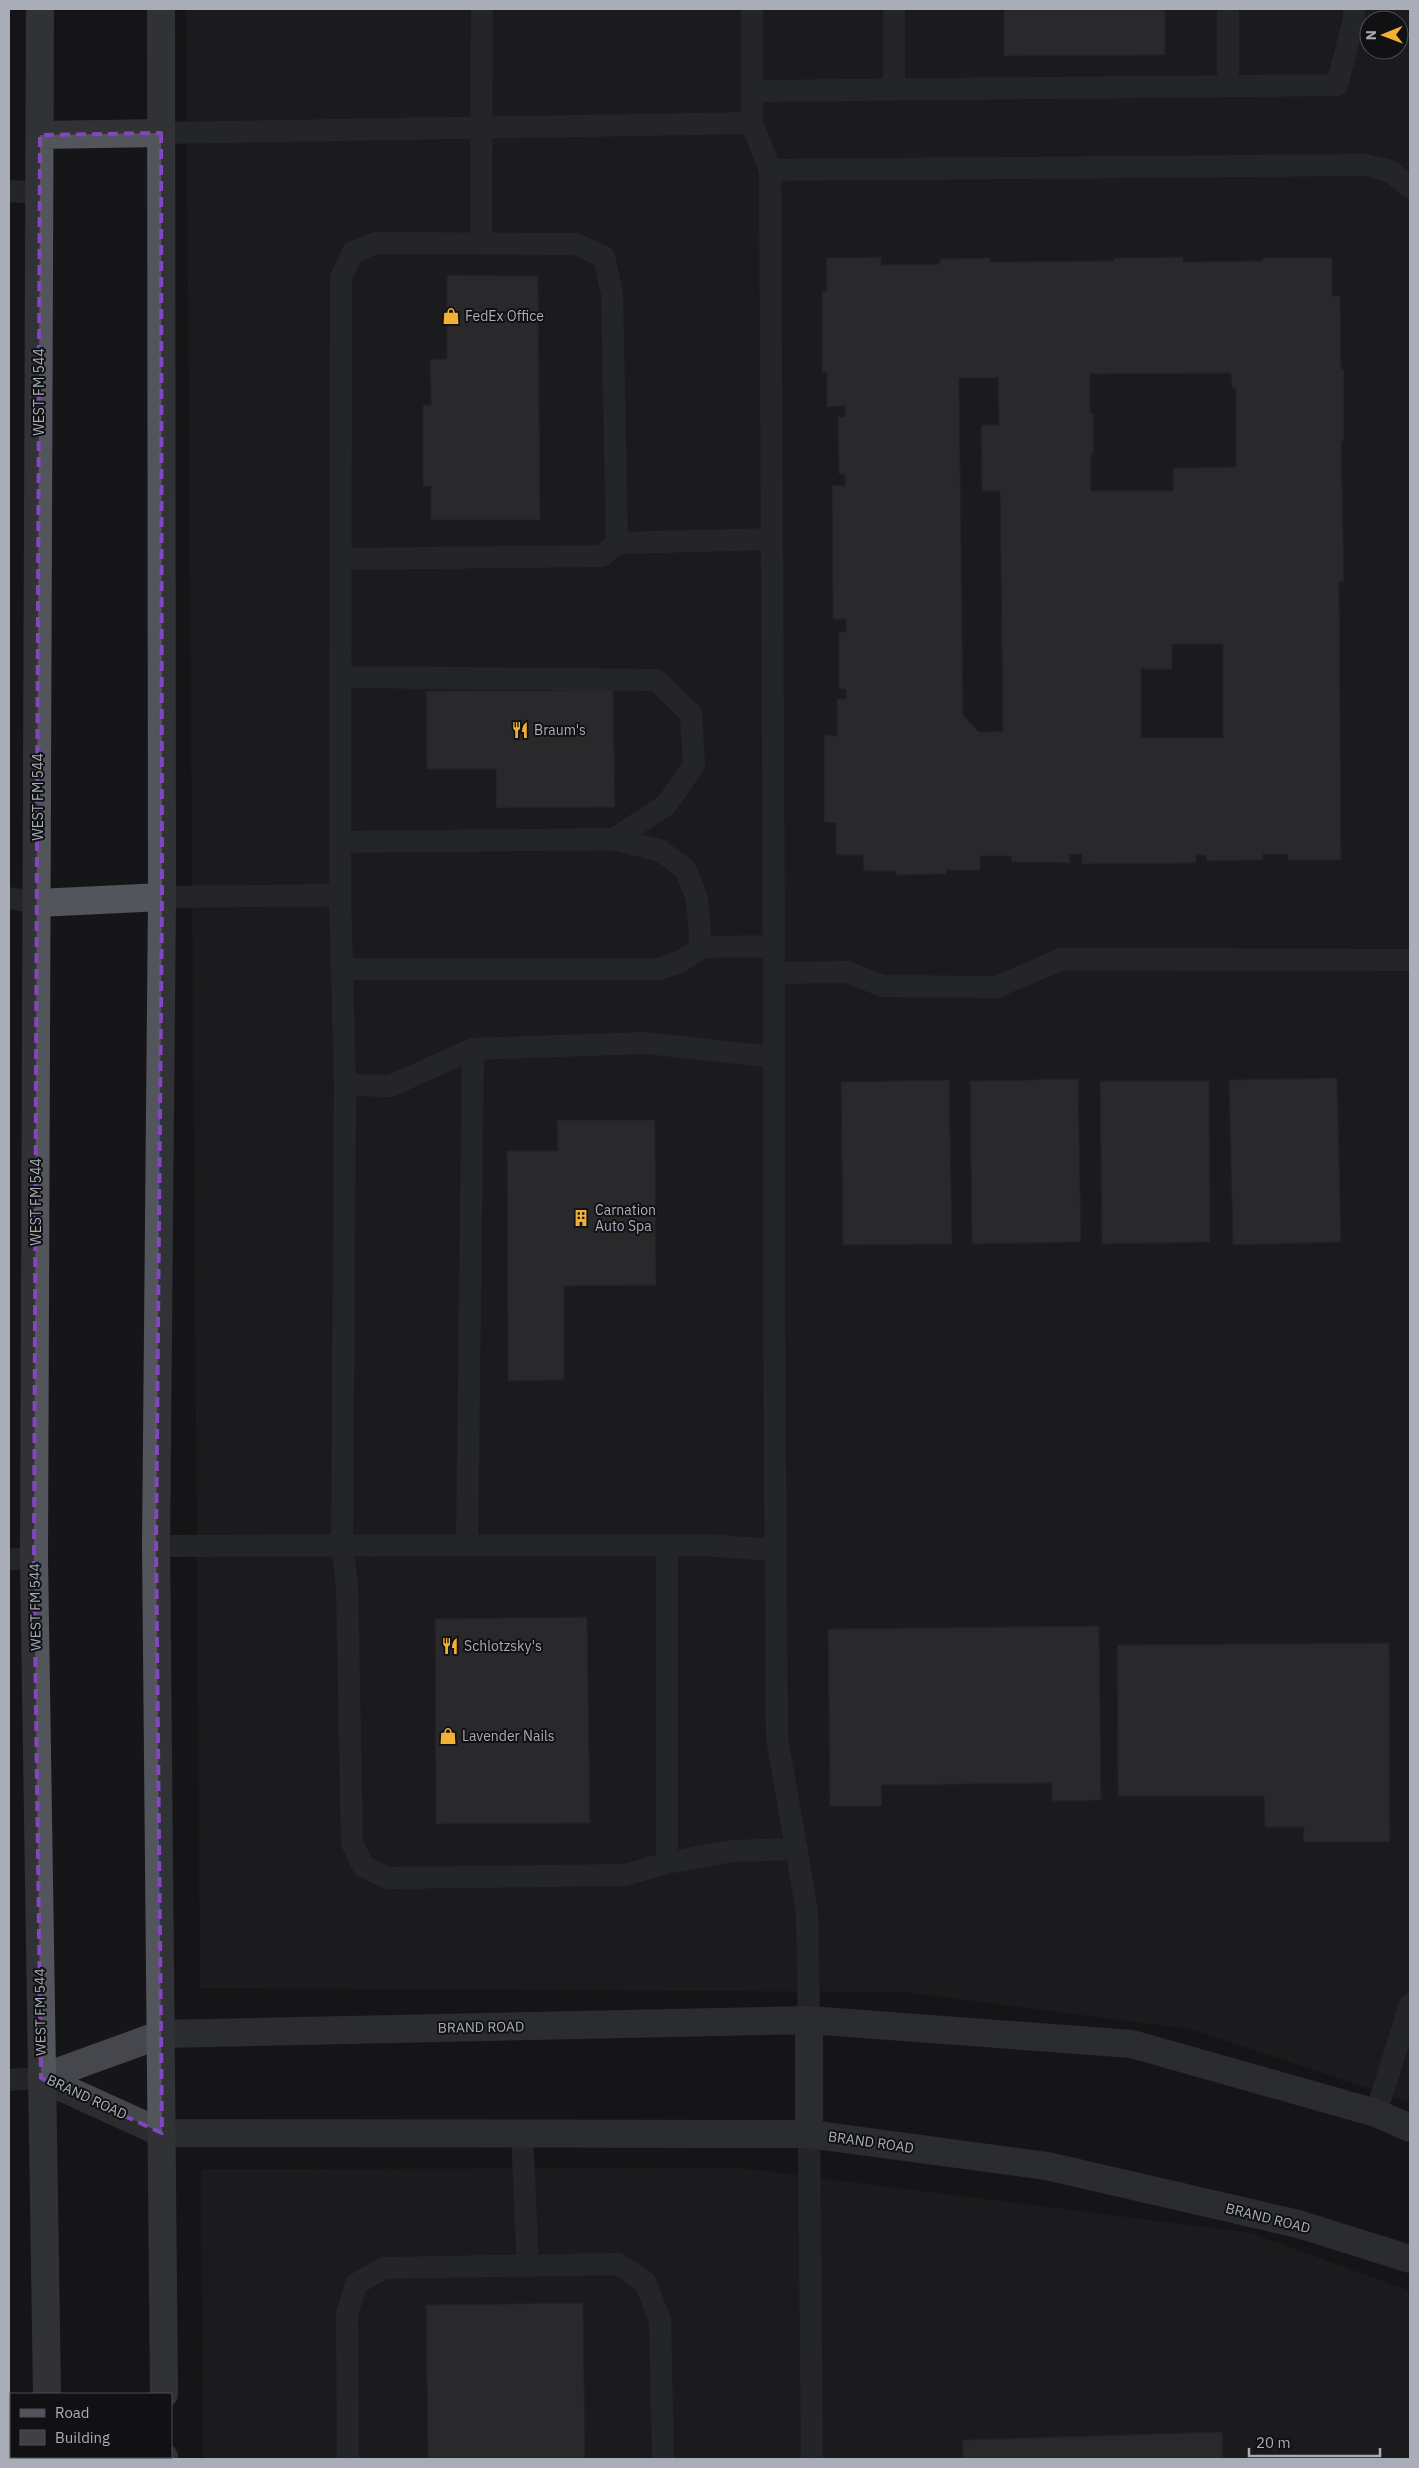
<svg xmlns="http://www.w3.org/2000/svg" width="1419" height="2468" font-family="'IBM Plex Sans',sans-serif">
<rect width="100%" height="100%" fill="#161618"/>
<path fill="#222225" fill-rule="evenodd" d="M 186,9 L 1410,9 L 1410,2102 L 1191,2029 L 903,1992 L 200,1988 ZM 1369,20 L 1399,20 L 1399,50 L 1369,50 Z
M 741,2168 L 1251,2233 L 1410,2291 L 1410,2459 L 203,2459 L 201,2169 Z"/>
<path fill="#404145" stroke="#303034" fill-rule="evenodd" d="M 1004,9 L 1165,9 L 1165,55 L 1004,56 Z
M 881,257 L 881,265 L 940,264 L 940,259 L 990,258 L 990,262 L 1114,261 L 1114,258 L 1183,257 L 1183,262 L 1263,261 L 1262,258 L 1332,258 L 1332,296 L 1340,296 L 1341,369 L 1344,369 L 1344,441 L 1341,441 L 1344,581 L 1339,581 L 1341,860 L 1288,860 L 1288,854 L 1263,854 L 1263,860 L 1207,861 L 1206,855 L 1196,855 L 1196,863 L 1082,864 L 1082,854 L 1069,854 L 1070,863 L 1012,862 L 1011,856 L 980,856 L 980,870 L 946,870 L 946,874 L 896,875 L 896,871 L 864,871 L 863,855 L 836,855 L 836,823 L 824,822 L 824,735 L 837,736 L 837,699 L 846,699 L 846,689 L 839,689 L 839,632 L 846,632 L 846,619 L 833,619 L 832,485 L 845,486 L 845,474 L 839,474 L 838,417 L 845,417 L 845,406 L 827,407 L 827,373 L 822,373 L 822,291 L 827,291 L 826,258 ZM 1231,373 L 1232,388 L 1236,388 L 1236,467 L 1173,468 L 1173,491 L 1091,491 L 1091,453 L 1094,453 L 1093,413 L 1090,413 L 1090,374 ZM 959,378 L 998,378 L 999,425 L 981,425 L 982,491 L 1000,491 L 1003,731 L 979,732 L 963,715 ZM 1172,644 L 1223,644 L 1223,738 L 1141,738 L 1141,669 L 1172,669 Z
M 447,275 L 538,276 L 540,520 L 431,520 L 431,486 L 423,486 L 423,405 L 431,405 L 430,360 L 447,359 Z
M 613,690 L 615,807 L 496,808 L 496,769 L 427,769 L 426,691 Z
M 1337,1078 L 1341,1242 L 1233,1245 L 1229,1080 Z
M 1078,1079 L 1081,1242 L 972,1244 L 970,1081 Z
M 949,1080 L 952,1244 L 843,1245 L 841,1082 Z
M 1100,1081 L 1209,1081 L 1210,1242 L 1102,1244 Z
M 557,1120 L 655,1120 L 656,1285 L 564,1286 L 564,1380 L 508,1381 L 507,1151 L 558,1151 Z
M 587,1617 L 590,1823 L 436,1824 L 435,1619 Z
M 1099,1626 L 1101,1800 L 1052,1801 L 1052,1783 L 881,1785 L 882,1806 L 830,1806 L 828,1629 Z
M 1389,1643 L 1390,1842 L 1303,1842 L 1304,1827 L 1265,1827 L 1264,1796 L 1118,1796 L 1117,1645 Z
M 583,2303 L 585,2459 L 428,2459 L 426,2305 Z
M 1222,2432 L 1223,2459 L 963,2459 L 963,2440 Z"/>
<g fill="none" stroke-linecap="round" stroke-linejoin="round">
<path stroke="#37383d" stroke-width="22" d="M 752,9 L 752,123 L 770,170 L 774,946
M 1228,9 L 1228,86
M 894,89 L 894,9
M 752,91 L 1337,85 L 1354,19 L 1354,9
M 161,133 L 752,123
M 770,170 L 1365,165 L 1390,171 L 1410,188
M 9,191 L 40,193
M 481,244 L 482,9
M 617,543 L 612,293 L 604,257 L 576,244 L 376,243 L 353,252 L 341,278 L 340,895 L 345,1085 L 342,1544 L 347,1586 L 352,1843 L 363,1866 L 387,1878 L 625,1875 L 667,1863 L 732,1851 L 797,1849
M 341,559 L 602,556 L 617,543 L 771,539
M 342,677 L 656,680 L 691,714 L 694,765 L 666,805 L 614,839
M 341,842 L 614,839 L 661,851 L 686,870 L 697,899 L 701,947
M 162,897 L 340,895
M 9,898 L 38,903
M 343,969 L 658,969 L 680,962 L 701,947 L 774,946 L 774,1322 L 777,1738 L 807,1911 L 809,2020
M 774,973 L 847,972 L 883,986 L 996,987 L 1062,959 L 1410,960
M 345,1085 L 390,1086 L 473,1049 L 646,1043 L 773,1057
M 467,1545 L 473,1049
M 667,1545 L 667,1863
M 156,1546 L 704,1545 L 775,1550
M 9,1559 L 34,1559
M 9,2080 L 41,2078
M 1376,2113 L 1410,2005
M 522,2134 L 528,2267
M 809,2134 L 812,2459
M 348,2459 L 347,2314 L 356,2284 L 384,2268 L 618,2264 L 645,2282 L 660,2320 L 663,2459"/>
<path stroke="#45474d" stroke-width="28" d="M 41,2078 L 162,2133 L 809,2134 L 1047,2166 L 1298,2224 L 1410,2259
M 41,2078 L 162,2034 L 809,2020 L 1132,2044 L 1376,2113 L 1410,2128
M 809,2134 L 809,2020"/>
<path stroke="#53555c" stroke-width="28" d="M 40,9 L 34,1559 L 47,2394
M 161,9 L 162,897 L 156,1546 L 164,2394
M 40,135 L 161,133
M 38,903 L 162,897
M 48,2457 L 48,2459
M 164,2457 L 164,2459"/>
</g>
<path d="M0 0H1419V2468H0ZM 161,133 L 162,897 L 156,1546 L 162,2133 L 41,2078 L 34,1559 L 40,135 Z" fill="#161618" fill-opacity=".55" fill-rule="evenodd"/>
<path fill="none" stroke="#8446be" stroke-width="4" stroke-dasharray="10 6" stroke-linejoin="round" d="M 161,133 L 162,897 L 156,1546 L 162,2133 L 41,2078 L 34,1559 L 40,135 Z"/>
<defs>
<g id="shop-bare" transform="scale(1.35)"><path d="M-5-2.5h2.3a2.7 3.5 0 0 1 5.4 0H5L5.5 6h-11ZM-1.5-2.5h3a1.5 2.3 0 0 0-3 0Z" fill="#f2b134" stroke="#111113" stroke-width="2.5" paint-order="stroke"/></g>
<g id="restaurant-bare" transform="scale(1.35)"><path d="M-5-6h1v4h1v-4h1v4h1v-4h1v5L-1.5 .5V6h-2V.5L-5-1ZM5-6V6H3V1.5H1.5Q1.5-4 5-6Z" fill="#f2b134" stroke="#111113" stroke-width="2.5" paint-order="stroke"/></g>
<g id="building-bare" transform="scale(1.35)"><path d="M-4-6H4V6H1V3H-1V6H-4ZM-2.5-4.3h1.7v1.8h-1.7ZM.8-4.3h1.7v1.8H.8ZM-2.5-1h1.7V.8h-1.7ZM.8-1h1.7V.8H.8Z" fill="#f2b134" stroke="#111113" stroke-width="2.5" paint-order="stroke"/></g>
</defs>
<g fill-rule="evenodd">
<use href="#shop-bare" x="451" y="316"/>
<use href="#restaurant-bare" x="520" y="730"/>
<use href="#building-bare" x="581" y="1218"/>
<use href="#restaurant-bare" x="450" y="1646"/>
<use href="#shop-bare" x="448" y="1736"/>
</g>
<g text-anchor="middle" stroke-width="4" stroke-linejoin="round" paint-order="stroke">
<g font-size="14" fill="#a8adb8" stroke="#111113" text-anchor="start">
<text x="465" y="321">FedEx Office</text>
<text x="534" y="735">Braum's</text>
<text x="595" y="1215">Carnation<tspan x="595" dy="16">Auto Spa</tspan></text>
<text x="464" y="1651">Schlotzsky's</text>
<text x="462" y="1741">Lavender Nails</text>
</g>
<g font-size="14" fill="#a8adb8" stroke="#111113">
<text transform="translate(39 392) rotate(-90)" y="5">WEST FM 544</text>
<text transform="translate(38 797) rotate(-90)" y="5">WEST FM 544</text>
<text transform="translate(36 1202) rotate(-90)" y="5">WEST FM 544</text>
<text transform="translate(35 1607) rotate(-91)" y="5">WEST FM 544</text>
<text transform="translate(40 2012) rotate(-91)" y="5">WEST FM 544</text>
<text transform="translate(481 2027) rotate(-1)" y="5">BRAND ROAD</text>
<text transform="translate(87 2097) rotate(25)" y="5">BRAND ROAD</text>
<text transform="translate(871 2142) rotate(8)" y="5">BRAND ROAD</text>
<text transform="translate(1268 2218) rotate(14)" y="5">BRAND ROAD</text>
</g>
</g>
<rect width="1419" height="2468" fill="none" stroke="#a8adb8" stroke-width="20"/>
<rect x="10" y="2393" width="162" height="65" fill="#111113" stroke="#4d4f55"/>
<rect x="20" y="2409" width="25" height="8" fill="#53555c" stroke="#4d4f55"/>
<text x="55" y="2418" font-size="15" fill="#a8adb8">Road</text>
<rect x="20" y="2430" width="25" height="15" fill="#404145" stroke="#4d4f55"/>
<text x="55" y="2443" font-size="15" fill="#a8adb8">Building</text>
<g transform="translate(1384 35) rotate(269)"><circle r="24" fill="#111113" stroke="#4d4f55"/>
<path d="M0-4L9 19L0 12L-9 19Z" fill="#f2b134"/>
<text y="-8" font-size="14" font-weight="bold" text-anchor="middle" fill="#a8adb8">N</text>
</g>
<path d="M1249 2448v8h131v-8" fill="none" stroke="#a8adb8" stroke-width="2.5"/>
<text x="1256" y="2448" font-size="15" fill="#a8adb8" stroke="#111113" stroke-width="4" paint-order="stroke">20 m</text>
</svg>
